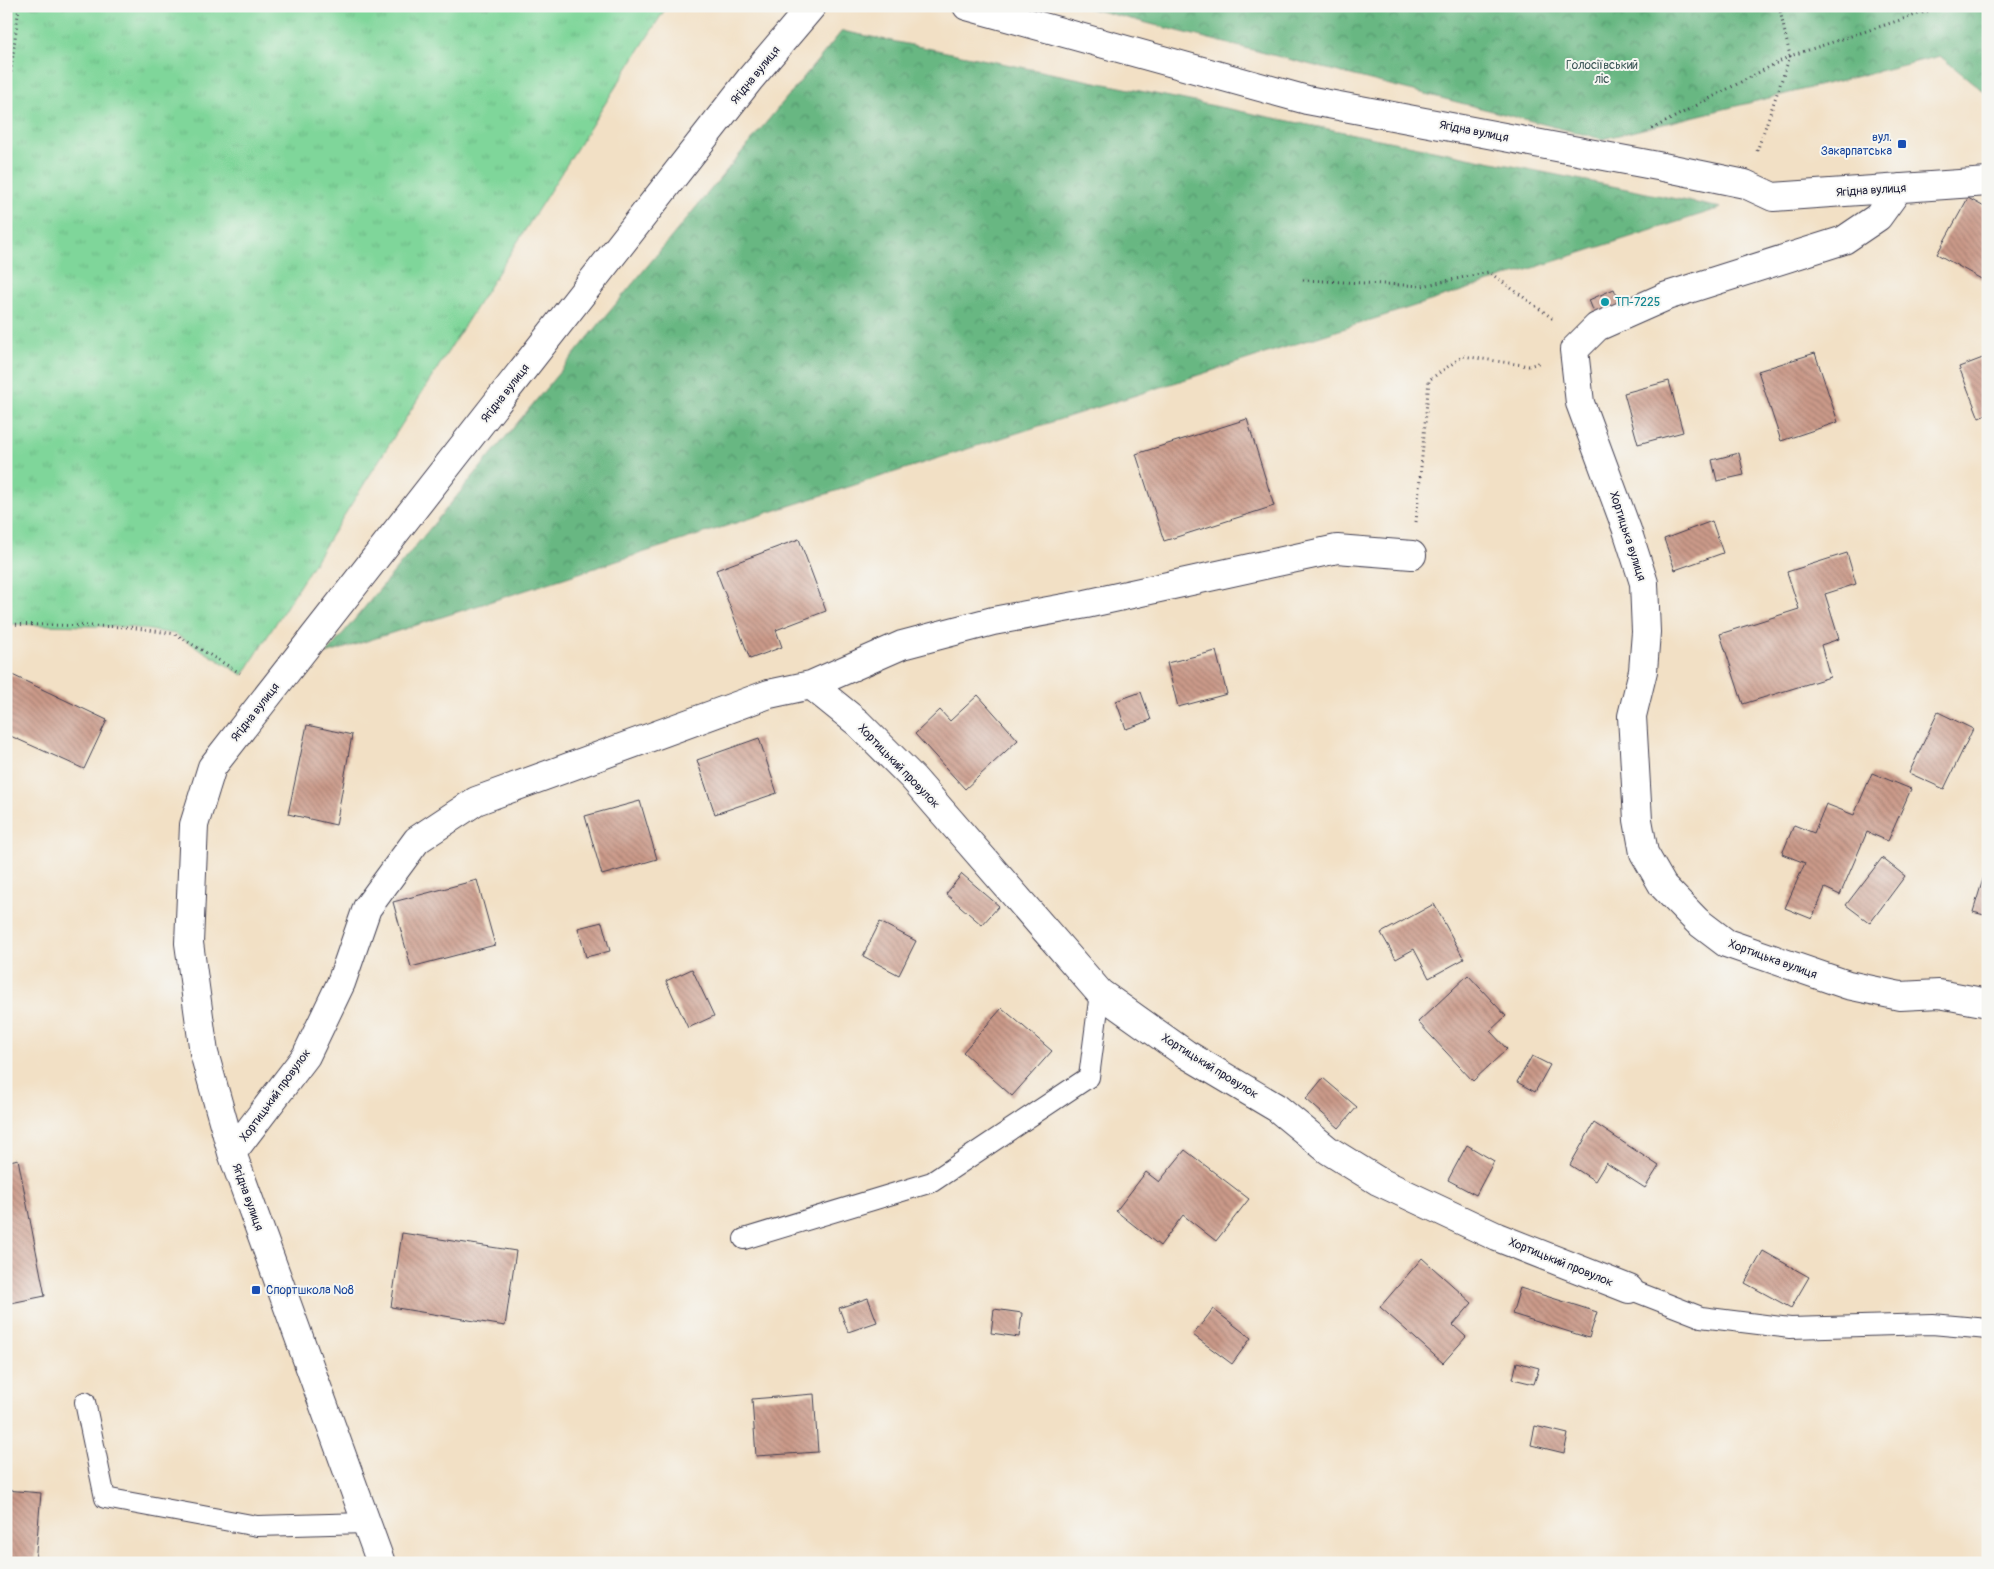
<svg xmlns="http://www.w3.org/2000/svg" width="1994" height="1569" font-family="Pangolin,sans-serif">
<defs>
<pattern id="grass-tufts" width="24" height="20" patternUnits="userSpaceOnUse" patternTransform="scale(1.25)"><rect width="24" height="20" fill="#7fd69a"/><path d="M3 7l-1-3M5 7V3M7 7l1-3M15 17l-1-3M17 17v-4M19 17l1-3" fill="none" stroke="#6db786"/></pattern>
<pattern id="forest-crowns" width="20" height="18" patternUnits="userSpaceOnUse" patternTransform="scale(1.25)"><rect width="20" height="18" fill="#67b782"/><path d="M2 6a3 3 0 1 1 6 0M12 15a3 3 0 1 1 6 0" fill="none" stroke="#54946c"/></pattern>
<pattern id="building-back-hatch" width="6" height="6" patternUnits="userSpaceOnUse" patternTransform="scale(1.25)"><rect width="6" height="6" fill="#cb9a89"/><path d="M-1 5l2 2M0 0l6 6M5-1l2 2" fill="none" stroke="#a47d71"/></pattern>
</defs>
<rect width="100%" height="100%" fill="#f6f6f2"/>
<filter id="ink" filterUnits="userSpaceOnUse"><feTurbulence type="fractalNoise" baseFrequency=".02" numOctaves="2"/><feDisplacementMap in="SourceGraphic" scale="10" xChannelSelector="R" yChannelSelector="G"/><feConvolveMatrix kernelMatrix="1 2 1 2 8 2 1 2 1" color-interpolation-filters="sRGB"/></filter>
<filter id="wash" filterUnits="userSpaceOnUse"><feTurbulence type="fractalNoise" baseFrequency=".0096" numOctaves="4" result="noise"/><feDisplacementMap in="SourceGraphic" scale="20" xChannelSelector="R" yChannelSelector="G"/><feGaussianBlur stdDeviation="1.12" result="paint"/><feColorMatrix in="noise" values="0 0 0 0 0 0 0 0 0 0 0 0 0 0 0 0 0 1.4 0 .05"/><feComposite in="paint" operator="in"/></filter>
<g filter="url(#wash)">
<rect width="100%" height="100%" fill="#f2e0c5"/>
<path fill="url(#grass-tufts)" stroke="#507c6a" d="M 6,6 L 667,6 L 243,675 L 175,634 L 130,627 L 6,624 Z"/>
<path fill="url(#forest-crowns)" stroke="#446c5e" d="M 1080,6 L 1988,6 L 1988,95 L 1940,56 L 1602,139 Z
M 842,31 L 1721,208 L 326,654 Z"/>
<g id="blocks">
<path fill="url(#building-back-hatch)" d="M 1968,198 L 1988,209 L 1988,272 L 1983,280 L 1937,254 Z
M 1614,289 L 1621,305 L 1595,315 L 1589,300 Z
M 1815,353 L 1838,422 L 1781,441 L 1758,371 Z
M 1988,356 L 1988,414 L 1979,418 L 1959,367 Z
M 1669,381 L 1683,432 L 1638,444 L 1624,393 Z
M 1247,419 L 1274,506 L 1164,541 L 1136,454 Z
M 1739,453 L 1744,475 L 1717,481 L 1712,460 Z
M 1712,521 L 1723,553 L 1675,570 L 1664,539 Z
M 799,539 L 826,611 L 776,630 L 782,647 L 750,659 L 716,570 Z
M 1847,553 L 1856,584 L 1825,594 L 1839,639 L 1821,645 L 1830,677 L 1743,704 L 1720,634 L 1799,609 L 1787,572 Z
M 1216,651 L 1227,694 L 1178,707 L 1167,663 Z
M 6,672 L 107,720 L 84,769 L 6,734 Z
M 1141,692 L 1151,720 L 1126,729 L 1116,701 Z
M 978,695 L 1018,740 L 965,789 L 915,734 L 940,710 L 950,721 Z
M 1938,712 L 1973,729 L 1944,789 L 1909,773 Z
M 307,725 L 352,735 L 336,825 L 288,814 Z
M 759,738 L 777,793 L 715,814 L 697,760 Z
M 1872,773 L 1911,789 L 1888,841 L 1867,832 L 1840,895 L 1825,888 L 1812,919 L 1785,908 L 1805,863 L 1782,854 L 1794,825 L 1814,833 L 1826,804 L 1854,815 Z
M 640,801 L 657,859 L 602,875 L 585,816 Z
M 1882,858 L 1905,876 L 1870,923 L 1846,905 Z
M 1987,866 L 1988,866 L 1988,916 L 1973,912 Z
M 962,874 L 999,906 L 982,925 L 946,894 Z
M 477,880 L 495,945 L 411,967 L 393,902 Z
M 1434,904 L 1464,959 L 1429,978 L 1414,949 L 1396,959 L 1381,933 Z
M 602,922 L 610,951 L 586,957 L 578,928 Z
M 880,922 L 916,941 L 899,975 L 863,956 Z
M 692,969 L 714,1016 L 688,1028 L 666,981 Z
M 1468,975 L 1506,1016 L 1490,1031 L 1507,1049 L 1473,1081 L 1418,1022 Z
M 1002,1008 L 1052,1051 L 1012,1096 L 963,1052 Z
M 1532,1056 L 1550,1065 L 1535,1092 L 1517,1082 Z
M 1323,1078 L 1357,1107 L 1339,1128 L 1306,1099 Z
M 1594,1123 L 1659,1166 L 1645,1188 L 1606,1163 L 1595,1181 L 1570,1165 Z
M 1467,1145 L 1494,1161 L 1476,1195 L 1448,1180 Z
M 1185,1150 L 1249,1199 L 1216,1241 L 1183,1215 L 1160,1246 L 1116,1211 L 1146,1172 L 1159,1182 Z
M 18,1159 L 45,1296 L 6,1304 L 6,1162 Z
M 402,1233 L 516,1251 L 505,1326 L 391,1307 Z
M 1763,1251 L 1809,1277 L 1791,1308 L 1745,1283 Z
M 1422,1258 L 1472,1303 L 1453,1325 L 1466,1337 L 1443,1363 L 1380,1307 Z
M 1520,1288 L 1597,1312 L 1589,1338 L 1512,1314 Z
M 868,1298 L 877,1322 L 848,1332 L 839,1308 Z
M 994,1309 L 1022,1313 L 1019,1337 L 991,1333 Z
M 1213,1309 L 1251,1338 L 1232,1364 L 1193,1335 Z
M 1517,1362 L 1539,1368 L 1534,1384 L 1513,1379 Z
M 814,1394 L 818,1452 L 756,1456 L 752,1399 Z
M 1535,1426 L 1568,1434 L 1564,1453 L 1531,1445 Z
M 6,1490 L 41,1493 L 35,1563 L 6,1563 Z"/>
</g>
</g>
<g filter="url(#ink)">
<use href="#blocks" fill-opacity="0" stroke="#413e50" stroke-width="1"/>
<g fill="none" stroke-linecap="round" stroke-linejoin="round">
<g stroke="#413e50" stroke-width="22">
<path id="lane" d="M 744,1239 L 932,1182 L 1089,1077 L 1100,993
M 1629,1289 L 1701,1317 L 1790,1328 L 1932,1324 L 1988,1329
M 85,1402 L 105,1498 L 257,1526 L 366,1523"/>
</g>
<g stroke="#413e50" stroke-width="30">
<path id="street" d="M 967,6 L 1307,100 L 1663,167 L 1745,184 L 1773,197 L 1988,182
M 1899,188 L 1878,217 L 1844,240 L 1667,296 L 1597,327 L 1574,350 L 1580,403 L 1627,530 L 1644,583 L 1646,632 L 1643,671 L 1632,716 L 1638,820 L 1644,853 L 1663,886 L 1697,921 L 1726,943 L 1848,985 L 1900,996 L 1939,994 L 1988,1003
M 811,685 L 902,645 L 993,621 L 1086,604 L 1337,549 L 1412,555
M 232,1153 L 306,1056 L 341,983 L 367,908 L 417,840 L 476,801 L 769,694 L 811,685 L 858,723 L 913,778 L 1100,993 L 1186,1054 L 1277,1108 L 1328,1150 L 1378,1181 L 1497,1237 L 1629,1289
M 381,1563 L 232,1153 L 204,1053 L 189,943 L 194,825 L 212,767 L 750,79 L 812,6"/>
</g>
<path stroke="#413e50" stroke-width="3" stroke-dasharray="1 4" stroke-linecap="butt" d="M 6,112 L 19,6
M 1652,129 L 1790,56 L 1943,6
M 1757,151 L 1790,56 L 1779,6
M 1303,280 L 1422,286 L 1489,272 L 1552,318 L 1556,319
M 1416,522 L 1429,380 L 1463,356 L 1529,366 L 1541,362
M 6,624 L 130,627 L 175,634 L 240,673"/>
<use href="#lane" stroke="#fff" stroke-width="20"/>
<use href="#street" stroke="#fff" stroke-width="28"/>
</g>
</g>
<g fill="#1a4fb4" stroke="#f6f6f2" stroke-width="2">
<rect x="1897" y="139" width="10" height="10" rx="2.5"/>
<rect x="251" y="1285" width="10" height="10" rx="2.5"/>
</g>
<circle fill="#0f9aa8" stroke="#f6f6f2" stroke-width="2" cx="1605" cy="302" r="5"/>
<g text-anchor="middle" stroke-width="4" stroke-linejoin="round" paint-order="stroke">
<g font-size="12" fill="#3e5858" stroke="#f6f6f2">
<text x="1602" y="69">Голосіївський<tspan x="1602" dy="14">ліс</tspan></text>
</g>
<g font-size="12" fill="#22223b" stroke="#f6f6f2">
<text transform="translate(755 75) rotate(-51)" y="4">Ягідна вулиця</text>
<text transform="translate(1474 131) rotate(11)" y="4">Ягідна вулиця</text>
<text transform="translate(1871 190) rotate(-4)" y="4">Ягідна вулиця</text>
<text transform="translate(505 393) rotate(-52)" y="4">Ягідна вулиця</text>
<text transform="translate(1628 536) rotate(72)" y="4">Хортицька вулиця</text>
<text transform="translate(255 712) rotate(-52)" y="4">Ягідна вулиця</text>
<text transform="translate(899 766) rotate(46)" y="4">Хортицький провулок</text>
<text transform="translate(1773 959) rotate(20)" y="4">Хортицька вулиця</text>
<text transform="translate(1210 1066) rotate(32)" y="4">Хортицький провулок</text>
<text transform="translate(275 1095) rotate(-54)" y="4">Хортицький провулок</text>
<text transform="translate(248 1197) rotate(70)" y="4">Ягідна вулиця</text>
<text transform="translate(1561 1262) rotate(22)" y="4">Хортицький провулок</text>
</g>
<g font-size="12" fill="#164399" stroke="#f6f6f2" text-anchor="end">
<text x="1892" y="141">вул.<tspan x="1892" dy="14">Закарпатська</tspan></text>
<text x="266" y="1294" text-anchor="start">Спортшкола №8</text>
</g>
<g font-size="12" fill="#0d838f" stroke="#f6f6f2" text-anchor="start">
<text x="1615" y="306">ТП-7225</text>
</g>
</g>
<rect width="1994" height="1569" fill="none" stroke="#f6f6f2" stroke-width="25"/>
</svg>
